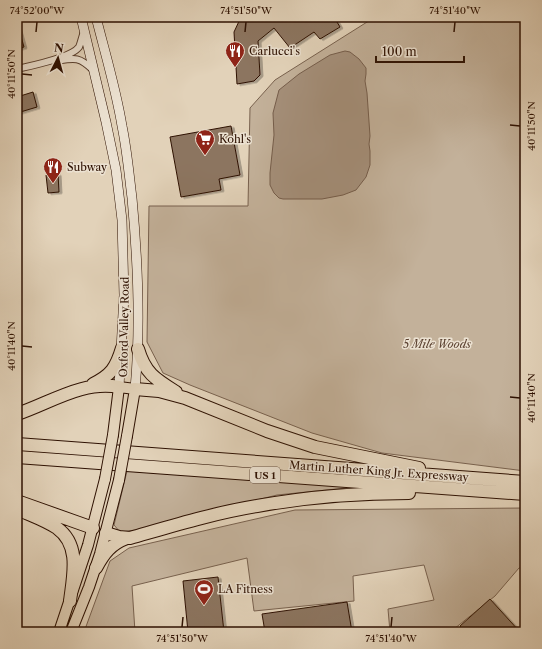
<svg xmlns="http://www.w3.org/2000/svg" width="542" height="649" font-family="'Libre Caslon Text',serif">
<defs>
<filter id="shadow"><feDropShadow dx="3" dy="1.5" stdDeviation="0" flood-color="#0004"/></filter>
</defs>
<rect width="100%" height="100%" fill="#e2d2b9"/>
<filter id="stains"><feTurbulence type="fractalNoise" baseFrequency=".005" numOctaves="4"/><feColorMatrix values="0 0 0 0 .2 0 0 0 0 .09 0 0 0 0 .02 0 0 0 .5 -.17"/></filter>
<radialGradient id="worn" r=".72"><stop offset=".6" stop-color="#630" stop-opacity="0"/><stop offset="1" stop-color="#630" stop-opacity=".3"/></radialGradient>
<path fill="#c3b19a" stroke="#78614e" d="M 375,17 L 525,17 L 525,471 L 382,453 L 312,433 L 190,385 L 163,373 L 147,342 L 149,206 L 248,206 L 250,108 L 275,80 Z
M 127,471 L 356,487 L 277,495 L 136,530 L 120,532 L 114,525 Z
M 525,508 L 525,567 L 519,568 L 495,596 L 454,629 L 457,632 L 390,632 L 388,609 L 434,600 L 424,565 L 353,576 L 354,601 L 254,611 L 247,558 L 132,586 L 135,632 L 84,632 L 110,561 L 129,548 L 295,510 Z"/>
<path fill="#a5907b" stroke="#755d4b" d="M 345,51 L 350,52 L 359,59 L 366,68 L 366,74 L 365,81 L 367,93 L 370,136 L 369,144 L 370,151 L 370,165 L 366,177 L 356,190 L 343,195 L 322,199 L 283,199 L 279,198 L 274,193 L 270,185 L 270,173 L 274,135 L 273,113 L 279,90 L 299,74 L 330,55 Z"/>
<path fill="#8c7561" stroke="#2e1102" filter="url(#shadow)" d="M 241,17 L 334,17 L 340,27 L 320,39 L 314,32 L 290,48 L 274,28 L 258,41 L 260,75 L 254,81 L 237,84 L 234,32 Z
M 17,26 L 18,26 L 24,47 L 17,49 Z
M 33,92 L 37,107 L 17,113 L 17,97 Z
M 231,126 L 240,175 L 219,179 L 221,190 L 181,197 L 170,137 Z
M 58,174 L 59,192 L 48,193 L 46,175 Z
M 218,577 L 224,632 L 188,632 L 183,581 Z
M 490,599 L 520,632 L 465,632 L 460,626 Z
M 347,602 L 352,632 L 265,632 L 262,614 Z"/>
<g fill="none" stroke-linecap="round" stroke-linejoin="round">
<g stroke="#5b4130" stroke-width="8">
<path id="street" d="M 56,61 C 74,58 79,56 93,70
M 17,69 C 30,66 71,58 79,47 C 81,43 82,36 84,32"/>
</g>
<g stroke="#2e1102" stroke-width="10">
<path id="secondary" d="M 81,17 L 106,122 L 116,170 L 122,220 L 124,295 L 119,387
M 96,17 C 105,53 116,89 122,126 C 127,150 129,174 132,198 C 138,262 141,325 135,389"/>
</g>
<g stroke="#2e1102" stroke-width="12">
<path id="primary" d="M 113,435 L 119,387 L 135,389 L 127,436
M 59,632 L 88,545 L 105,479
M 71,632 L 89,587 L 100,554 L 119,480"/>
</g>
<g stroke="#2e1102" stroke-width="14">
<path id="highway" d="M 138,349 C 145,373 155,379 176,392
M 93,384 C 111,375 116,368 122,348
M 135,389 L 159,391 L 185,398 L 267,431 L 315,447 L 419,468
M 17,414 C 50,403 83,380 119,387
M 17,444 L 525,482
M 17,457 L 525,494
M 17,501 L 93,528
M 17,509 C 30,515 45,520 57,528 C 81,545 73,576 70,601
M 106,533 L 119,537 L 130,538 C 172,526 214,513 257,506 C 307,497 358,493 409,493
M 96,568 C 104,553 111,544 127,538"/>
</g>
<use href="#street" stroke="#ece2d2" stroke-width="6"/>
<use href="#secondary" stroke="#ece2d2" stroke-width="9"/>
<use href="#primary" stroke="#e2d2b9" stroke-width="10"/>
<use href="#highway" stroke="#e2d2b9" stroke-width="12"/>
<g stroke="#2e1102" stroke-width="12" stroke-linecap="butt">
<path id="primary-bridge" d="M 105,479 L 113,435
M 119,480 L 127,436"/>
</g>
<use href="#primary-bridge" stroke="#e2d2b9" stroke-width="10"/>
</g>
<path fill="none" stroke="#2e1102" stroke-width="1.5" d="M 36,32 L 37,22M 245,32 L 246,22M 454,32 L 455,22M 22,74 L 32,75M 510,125 L 520,126M 22,346 L 32,347M 510,397 L 520,398M 182,627 L 183,617M 391,627 L 392,617"/>
<defs>
<g id="restaurant-pin" transform="scale(1)"><path d="M0 17L-7.5 6A9.5 9.5 0 1 1 7.5 6Z" fill="#8f2418" stroke="#ece2d2"/><path d="M-5-6h1v4h1v-4h1v4h1v-4h1v5L-1.5 .5V6h-2V.5L-5-1ZM5-6V6H3V1.5H1.5Q1.5-4 5-6Z" fill="#fff"/></g>
<g id="supermarket-pin" transform="scale(1)"><path d="M0 17L-7.5 6A9.5 9.5 0 1 1 7.5 6Z" fill="#8f2418" stroke="#ece2d2"/><path d="M-6-5.5h2.5l.6 2H6L4.5 2H-2.5L-4.4-4H-6ZM-1.5 3.2a1.3 1.3 0 1 0 .1 0ZM3 3.2a1.3 1.3 0 1 0 .1 0Z" fill="#fff"/></g>
<g id="stadium-pin" transform="scale(1)"><path d="M0 17L-7.5 6A9.5 9.5 0 1 1 7.5 6Z" fill="#8f2418" stroke="#ece2d2"/><path d="M0-5a6.5 5 0 1 0 0 10a6.5 5 0 1 0 0-10ZM-3.5-1.8h7v3.6h-7Z" fill="#fff"/></g>
</defs>
<g fill-rule="evenodd">
<use href="#restaurant-pin" x="235" y="51"/>
<use href="#supermarket-pin" x="205" y="139"/>
<use href="#restaurant-pin" x="53" y="167"/>
<use href="#stadium-pin" x="204" y="589"/>
</g>
<g text-anchor="middle" stroke-width="3" stroke-linejoin="round" paint-order="stroke">
<rect fill="#ece2d2" stroke="#675040" stroke-width="1" x="250" y="467" width="30" height="16" rx="3"/>
<g font-size="10" font-weight="bold" fill="#2e1102">
<text x="265" y="479">US 1</text>
</g>
<g font-size="11" fill="#2e1102" stroke="#ece2d2" text-anchor="start">
<text x="249" y="55">Carlucci's</text>
<text x="219" y="143">Kohl's</text>
<text x="67" y="171">Subway</text>
<text x="218" y="593">LA Fitness</text>
</g>
<g font-size="11" fill="#2e1102" stroke="#ece2d2">
<text transform="translate(124 327) rotate(-89)" y="4">Oxford Valley Road</text>
<text transform="translate(379 471) rotate(4)" y="4">Martin Luther King Jr. Expressway</text>
</g>
<g font-size="11" font-style="italic" fill="#5b4130" stroke="#ece2d2">
<text x="437" y="348">5 Mile Woods</text>
</g>
</g>
<rect width="542" height="649" fill="none" stroke="#e2d2b9" stroke-width="44"/>
<g transform="translate(58 58) rotate(6)" stroke="#ece2d2" stroke-width="3" paint-order="stroke">
<path d="M0-3L7 15L0 10L-7 15Z" fill="#2e1102"/>
<text y="-6" font-size="11" font-weight="bold" text-anchor="middle" fill="#2e1102">N</text>
</g>
<path d="M376 56v6h88v-6" fill="none" stroke="#2e1102" stroke-width="2"/>
<text x="382" y="56" font-size="12" fill="#2e1102" stroke="#ece2d2" stroke-width="3" paint-order="stroke">100 m</text>
<rect x="22" y="22" width="498" height="605" fill="none" stroke="#2e1102" stroke-width="1.5"/>
<g font-size="10" text-anchor="middle" fill="#2e1102">
<text x="37" y="14">74°52'00"W</text>
<text x="246" y="14">74°51'50"W</text>
<text x="455" y="14">74°51'40"W</text>
<text transform="translate(11 74) rotate(-90)" y="4">40°11'50"N</text>
<text transform="translate(531 126) rotate(-90)" y="4">40°11'50"N</text>
<text transform="translate(11 346) rotate(-90)" y="4">40°11'40"N</text>
<text transform="translate(531 398) rotate(-90)" y="4">40°11'40"N</text>
<text x="182" y="642">74°51'50"W</text>
<text x="391" y="642">74°51'40"W</text>
</g>
<rect width="100%" height="100%" filter="url(#stains)"/>
<rect width="100%" height="100%" fill="url(#worn)"/>
</svg>
